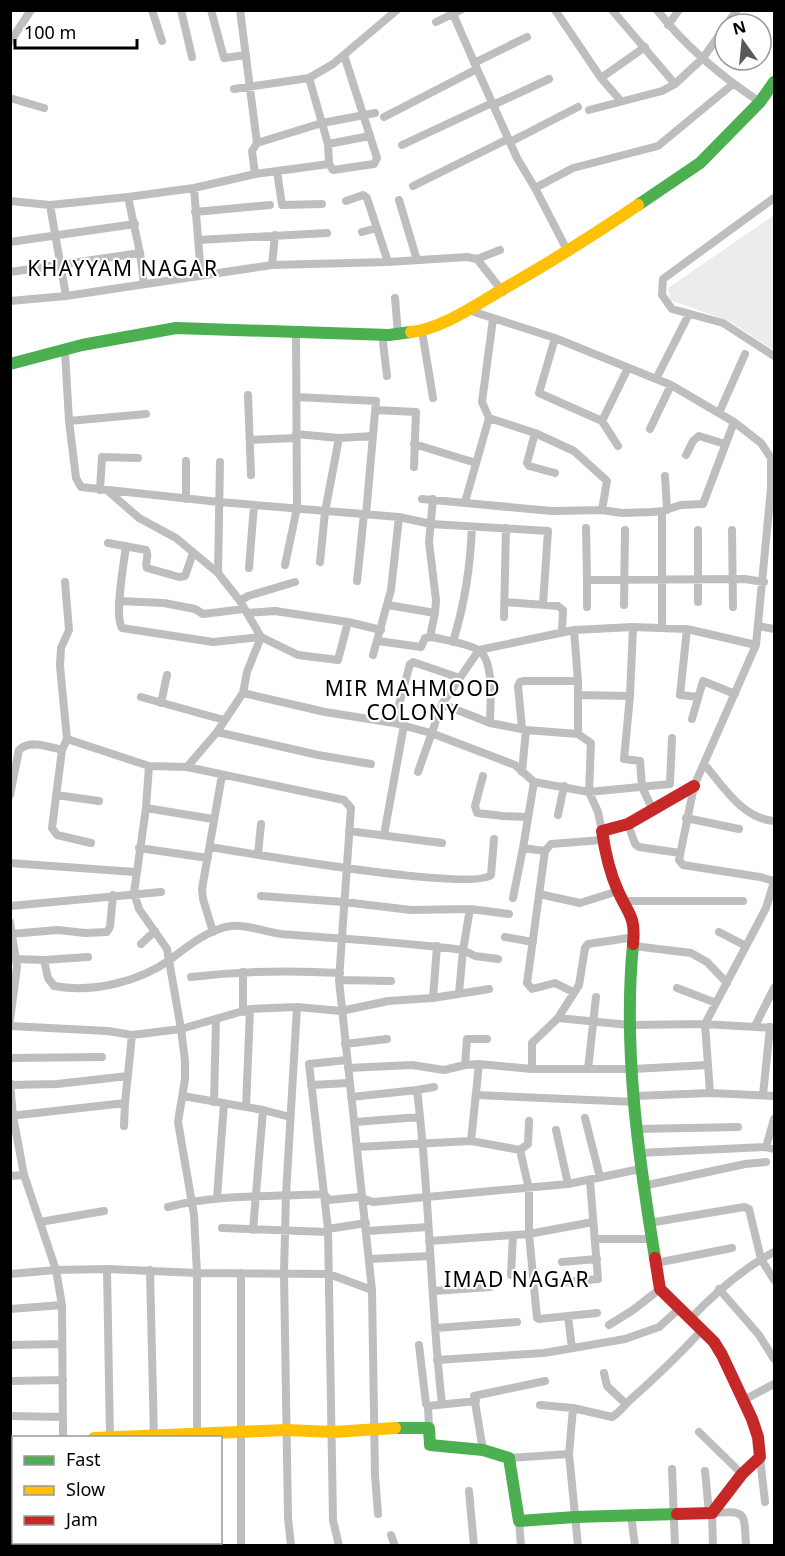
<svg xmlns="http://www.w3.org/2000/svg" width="785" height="1556" font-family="'Noto Sans',sans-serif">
<rect width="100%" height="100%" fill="#fff"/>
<path fill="#ececec" d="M 774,215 L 774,350 L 729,321 L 670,300 L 668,288 Z"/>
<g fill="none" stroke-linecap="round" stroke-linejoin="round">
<path stroke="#bebebe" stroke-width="8" d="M 152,10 L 162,41
M 181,10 L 192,57
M 211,10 L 224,58 L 246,55
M 240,10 L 257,143
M 555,10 L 601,78 L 620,100
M 612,10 L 675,84
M 657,10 C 685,46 722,77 760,102
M 453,14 L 477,69
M 436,22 L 461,10
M 727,24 L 737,10
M 668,25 L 679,10
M 10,42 L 31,10
M 474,63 L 527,37
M 309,78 L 328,144 L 329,164
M 601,78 L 645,47
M 234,89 L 309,78 L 333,64 L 397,10
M 10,98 L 44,108
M 493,105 L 549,79
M 589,110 L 662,91 L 675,84 L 703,58 L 725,27
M 384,117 L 477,69 L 517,158 L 535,188 L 568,252
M 510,142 L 578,107
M 328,144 L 370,136
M 402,145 L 492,103
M 277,171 L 282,205 L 322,204
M 255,174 L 252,151 L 257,143 L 322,123 L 375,113
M 413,186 L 508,139
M 194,188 L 201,276
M 535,188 L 573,168 L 658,146 L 733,84
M 128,197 L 140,253 L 144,284
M 774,198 L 663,279 L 662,295 L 672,309 L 723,323 L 774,356
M 399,200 L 417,260
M 10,201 L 50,205 L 128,197 L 194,188 L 255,174 L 329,164 L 333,170 L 374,164 L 377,158 L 344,55
M 346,201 L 363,195 L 367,198 L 388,262
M 50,205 L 66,296
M 195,212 L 270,205
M 362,232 L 377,228
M 198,240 L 327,233
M 10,242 L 135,224
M 477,259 L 500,250
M 272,265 L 275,235
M 10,272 L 140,253
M 395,298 L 398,334
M 10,301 L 66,296 L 272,265 L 388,262 L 467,257 L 477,259 L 503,292
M 468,310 L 555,338 L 671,385 L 734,422 L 761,443 L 771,458 L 771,488 L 756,645 L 694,786 L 679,860 L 683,865 L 760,877 L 774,881
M 422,331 L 433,398
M 382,334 L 387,376
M 555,338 L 539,393 L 602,421 L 618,446
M 65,351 L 69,421 L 76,478 L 81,487 L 219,502 L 399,517 L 431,524 L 548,531 L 543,604
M 656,379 L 689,314
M 248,395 L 251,475
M 296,397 L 376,401 L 366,515
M 376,410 L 416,412 L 414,467
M 719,413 L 745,354
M 489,418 L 535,433 L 574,451 L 607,481 L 602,510
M 69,421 L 146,414
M 602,421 L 628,368
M 650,429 L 671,385
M 535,433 L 527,463 L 529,466 L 555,473
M 296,434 L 339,438 L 373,436
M 250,440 L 296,438
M 414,444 L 476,463
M 686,455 L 693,441 L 699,436 L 725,444
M 186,461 L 186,499
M 665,476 L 667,510
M 100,490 L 102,457 L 138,458
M 108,491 L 139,518 L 176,538 L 218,573 L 240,601 L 261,637 L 247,672 L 243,693 L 217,732 L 187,767
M 422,499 L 552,511 L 602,510 L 622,513 L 652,512 L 662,511 L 681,505 L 703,504 L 734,422
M 433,499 L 429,542 L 436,600 L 435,613 L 431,632 L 432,637 C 445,640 467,643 478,650 C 495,659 490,706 490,723 L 526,730 L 522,772
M 465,502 L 489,418 L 482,402 L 493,319
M 586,528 L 587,580 L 745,579 L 764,582
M 698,530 L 698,602
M 732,530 L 733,607
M 108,543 L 146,550 C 150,556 144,562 147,568 L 179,577 L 185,576 L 193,553
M 126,546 C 124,563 114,616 122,628 L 213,642 L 261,637 L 298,655 L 338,660 L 348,622 L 381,630
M 320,562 L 325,512 L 339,438
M 285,565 L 297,508 L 296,333
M 249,568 L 254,505
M 218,573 L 220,462
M 357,581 L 364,514
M 65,582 L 69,630 L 61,648 L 60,666 L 67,739 L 62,750 L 52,828 L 57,835 L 91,843
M 119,601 L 164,603 L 195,609 L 203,614 L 244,609
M 240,601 L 248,596 L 295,582
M 505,602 L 558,606 L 563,610 L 562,632
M 388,605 L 435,613
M 624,605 L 625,530
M 587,607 L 587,580
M 247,613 L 275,611 L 348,622
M 504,617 L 506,528
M 758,626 L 774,629
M 633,627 L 630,696 L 624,759 L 640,761 L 642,787 L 653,810
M 662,628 L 662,511
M 687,629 L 680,695 L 698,697
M 574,630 L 578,681 L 578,734
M 378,641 L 421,647 L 425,638 L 432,637
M 453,642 C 465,602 470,569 472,527
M 373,655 L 391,590 L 399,517
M 243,693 L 325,712 L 394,723 L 431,733 L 515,765 L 534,782
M 578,695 L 630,696
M 141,697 L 224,720
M 161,703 L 167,675
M 442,704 L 490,723
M 692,719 L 703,681 L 735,694
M 394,723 L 410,664 L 413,662 L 460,678
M 522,728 L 518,686 L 520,682 L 524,681 L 578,681
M 526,730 L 578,734 L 591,743 L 589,792 L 598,812 L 602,831
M 217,732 L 318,755 L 371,764
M 67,739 L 149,766 L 187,767 L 344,800 L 351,808 L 339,980 L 372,1290 L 375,1475 L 378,1514
M 704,764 C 723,786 743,819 774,821
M 149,766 L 146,808 L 134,893 L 139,909 L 167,949 L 181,1029 L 185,1061 L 185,1079 L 178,1122 L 194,1215 L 197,1273 L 197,1437
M 418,772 L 442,704 L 479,650 L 574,630 L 633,627 L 687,629 L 756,645
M 483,776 L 475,806 L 477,813 L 503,816 L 527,817
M 10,795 L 19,750 C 30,739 49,747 62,750
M 56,795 L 99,801
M 146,808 L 213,819
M 558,815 L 564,786
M 686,818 L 739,829
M 628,824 L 635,844 L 639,847 L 680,853
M 349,831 L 442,843
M 384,835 L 404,725
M 210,847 C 248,853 471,892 491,875 L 494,839
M 139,848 L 208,858
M 545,851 L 523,848 L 534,782 L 589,792 L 670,784 L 672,738
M 258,854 L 261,824
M 10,863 L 135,872
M 539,894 L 580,903 L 618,891
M 261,896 L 344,902 L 411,910 L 470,909 L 509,914
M 513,898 L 523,848
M 624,901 L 743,901
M 10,906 L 161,892
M 470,909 L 463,950 L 475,956 L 498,959
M 10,922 L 17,967 L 10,1020
M 213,932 L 203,899 L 202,889 L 222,775
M 719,932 L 746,946
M 10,934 L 58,930 L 85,933 L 107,932 L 110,927 L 113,895
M 505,937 L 533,942
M 141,944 L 155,931
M 634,946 L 691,953 L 707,962 L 727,983
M 16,959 L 44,960 L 88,957
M 44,960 L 48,978 L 54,986 C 93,993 139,982 171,959 C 188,946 209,929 231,926 C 247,924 264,932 281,934 C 341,939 402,942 463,950 L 459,993
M 243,972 L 243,1012
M 191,977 C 241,971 290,970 340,973
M 339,980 L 391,981
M 677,988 L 716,1003
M 573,992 L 555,983 L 532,989 L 527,983 L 545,851 L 551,844 L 602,840
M 433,998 L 437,946
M 558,1018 L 629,1025 L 705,1024 L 774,1028
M 10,1026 L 108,1031 L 132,1035 L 181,1029 L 250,1009 L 297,1007 L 341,1011 L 388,1001 L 433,998 L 489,989
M 755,1026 L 774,988
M 345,1044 L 387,1039
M 10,1058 L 102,1057
M 465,1065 L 467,1039 L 487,1039
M 348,1068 L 412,1065 L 444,1070 L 465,1065 L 479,1064 L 532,1069 L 633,1069 L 708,1065
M 532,1069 L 532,1043 L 558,1018 L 579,985 L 585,948 L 588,944 L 635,937
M 588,1069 L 596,997
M 10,1083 L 13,1116 L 24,1175 L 56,1270 L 62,1305 L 63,1438
M 10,1085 L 57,1084 L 128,1076
M 311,1085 L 349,1083
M 417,1090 L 434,1087
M 710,1093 L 705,1024 L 766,908 L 774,882
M 476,1095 L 636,1102
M 763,1095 L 770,1027
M 183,1096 L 263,1110 L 290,1117
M 636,1096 L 710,1093 L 774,1096
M 351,1097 L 417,1090 C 430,1194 430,1300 442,1404
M 214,1102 L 216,1020
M 246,1107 L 250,1009
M 10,1116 L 125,1103 L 132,1035
M 585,1118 L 600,1177
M 355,1122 L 420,1117
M 124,1126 L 125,1103
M 638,1129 L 738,1127
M 556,1130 L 568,1184
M 471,1141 L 479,1064
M 357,1147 L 471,1141 L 520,1150 L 529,1189 L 529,1234 L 537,1318 L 539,1319 L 597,1313
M 766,1147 L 774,1119
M 520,1150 L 528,1144 L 529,1121
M 639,1153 L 766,1147 L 774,1149
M 10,1176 L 24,1175
M 643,1186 L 745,1164 L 766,1162
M 217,1198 L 224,1103
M 168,1207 C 219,1194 272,1197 324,1194 L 329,1200 L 359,1197 L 373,1202 L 568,1184 L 640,1169
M 40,1222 L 104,1211
M 649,1223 L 744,1207 L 749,1209 L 761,1259 L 774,1280
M 222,1228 L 328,1232
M 328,1229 L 366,1223
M 253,1230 L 263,1110
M 367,1231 L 428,1227
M 595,1239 L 652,1239
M 429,1241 L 529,1234 L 593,1222
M 369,1259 L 430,1256
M 562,1262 L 597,1259
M 656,1263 L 732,1248
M 107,1269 L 110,1438
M 150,1270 L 154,1438
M 10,1274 L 56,1270 L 107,1269 L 197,1273 L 329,1274 L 372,1290
M 511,1275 L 513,1235
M 563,1282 L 598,1279 L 590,1181
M 719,1289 L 759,1335 L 774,1359
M 434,1291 L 490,1287
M 10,1309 L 62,1305
M 568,1316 L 572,1348
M 691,1318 C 716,1292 742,1269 774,1252
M 609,1325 L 633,1310 L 660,1289
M 436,1328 L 517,1322
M 10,1345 L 62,1344
M 419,1345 L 426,1404 L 428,1406
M 437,1360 L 544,1353 L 625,1339 L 659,1327 L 680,1308
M 604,1373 L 607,1386 L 626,1404
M 10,1381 L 63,1380
M 744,1400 L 774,1384
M 540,1405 L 573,1408 L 612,1417 C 620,1412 623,1407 629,1401 C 655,1378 679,1355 702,1330
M 573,1408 L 569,1454 L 578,1546
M 10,1416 L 63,1417
M 429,1428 L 428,1406 L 476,1401
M 699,1432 L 742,1474
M 483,1450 L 474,1396 L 545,1381
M 10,1451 L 14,1451
M 760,1457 L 765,1502
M 509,1458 L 569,1454
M 672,1469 L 675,1546
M 705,1471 L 709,1513
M 10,1484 L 14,1484
M 469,1491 L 474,1546
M 631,1515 L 635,1546
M 10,1521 L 14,1521
M 519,1521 L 521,1546
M 391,1535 L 395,1546
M 68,1542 L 68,1546
M 155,1542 L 155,1546
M 30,1546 L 30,1542
M 110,1546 L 110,1542
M 197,1546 L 197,1542
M 241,1546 L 241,1273
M 291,1546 L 288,1518 L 284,1273 L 286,1195 L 297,1007
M 339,1546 L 333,1520 L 328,1229 L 309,1064 L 347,1060
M 713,1546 L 712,1513 C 747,1511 744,1511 746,1546"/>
<path stroke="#4caf50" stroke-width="12" d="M 638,205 L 700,163 L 760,102 L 774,82
M 10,364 L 82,345 L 176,328 L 389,335 L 411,332
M 633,944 C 623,1049 638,1154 655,1258
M 395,1428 L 429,1428 L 430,1445 L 483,1450 L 509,1458 L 519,1521 L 575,1517 L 677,1514"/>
<path stroke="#ffc107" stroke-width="12" d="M 411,332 C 440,329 473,307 498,292 C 546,265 592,236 638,205
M 94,1438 L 287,1430 L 333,1432 L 395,1428"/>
<path stroke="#c62828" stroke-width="12" d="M 633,944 C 636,916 628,914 618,891 C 609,871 605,852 602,831 L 628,824 L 694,786
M 655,1258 L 660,1289 L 714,1342 L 722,1355 L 752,1419 L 758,1437 L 760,1457 L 742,1474 L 712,1513 L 677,1514"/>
</g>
<g text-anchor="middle" stroke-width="4.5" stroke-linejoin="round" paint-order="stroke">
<g font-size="21" letter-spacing="1.5" fill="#000" stroke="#fff">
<text x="123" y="276">KHAYYAM NAGAR</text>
<text x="413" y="696">MIR MAHMOOD<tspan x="413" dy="24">COLONY</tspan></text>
<text x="517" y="1287">IMAD NAGAR</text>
</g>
</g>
<rect width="785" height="1556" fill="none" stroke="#000000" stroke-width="24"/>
<rect x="12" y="1436" width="210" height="108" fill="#ffffff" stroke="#999999" stroke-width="1.5"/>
<rect x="24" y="1456" width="30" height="9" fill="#4caf50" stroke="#999999" stroke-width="1.5"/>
<text x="66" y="1466" font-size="18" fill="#000000">Fast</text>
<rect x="24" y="1486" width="30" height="9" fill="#ffc107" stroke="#999999" stroke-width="1.5"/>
<text x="66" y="1496" font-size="18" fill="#000000">Slow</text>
<rect x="24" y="1516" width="30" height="9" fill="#c62828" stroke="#999999" stroke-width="1.5"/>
<text x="66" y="1526" font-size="18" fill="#000000">Jam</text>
<g transform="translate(743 42) rotate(345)"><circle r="28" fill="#ffffff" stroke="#999999" stroke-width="1.5"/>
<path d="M0-4.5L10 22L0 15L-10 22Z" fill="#595959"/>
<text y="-9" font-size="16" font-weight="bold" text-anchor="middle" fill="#000000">N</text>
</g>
<path d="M15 39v9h122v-9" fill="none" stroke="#000000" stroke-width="3"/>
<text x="24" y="39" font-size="18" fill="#000000" stroke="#ffffff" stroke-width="4.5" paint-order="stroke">100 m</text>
</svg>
